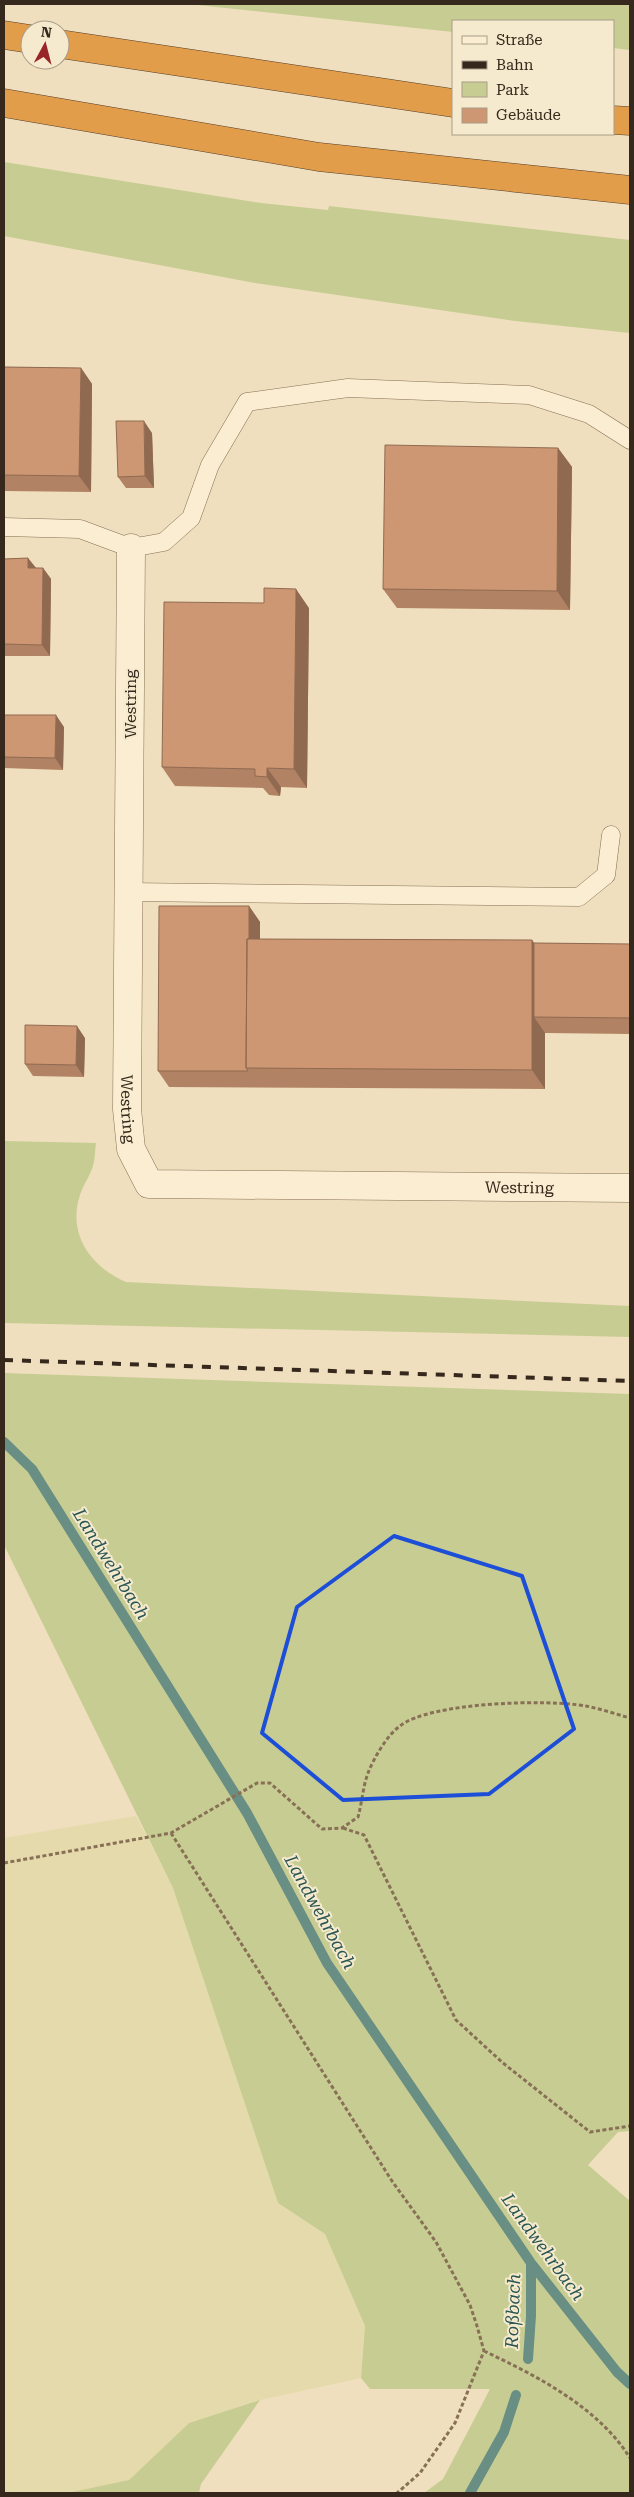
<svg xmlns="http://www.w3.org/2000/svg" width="634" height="2497" font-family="'Roboto Serif',serif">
<rect width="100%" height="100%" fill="#efdfbe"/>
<path fill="#e5daab" d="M 136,1816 L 173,1888 L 278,2203 L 325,2234 L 365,2326 L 361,2378 L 260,2400 L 189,2423 L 129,2480 L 67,2493 L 4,2493 L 4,1838 Z"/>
<path fill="#c7cd92" d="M 188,4 L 630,4 L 630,50 L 613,48 L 613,21 L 453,21 L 453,32 Z
M 4,162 L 261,203 L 328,210 L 329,206 L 630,240 L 630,333 L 515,321 L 255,283 L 4,236 Z
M 4,1141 L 96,1143 C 95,1150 95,1159 93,1166 C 90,1176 83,1185 80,1195 C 67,1234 91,1267 126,1282 L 630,1306 L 630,1337 L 4,1323 Z
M 4,1373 L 630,1394 L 630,2131 L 618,2132 L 588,2165 L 630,2201 L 630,2493 L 424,2493 L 443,2479 L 490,2389 L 370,2389 L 361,2378 L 365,2326 L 325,2234 L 278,2203 L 173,1888 L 4,1545 Z
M 260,2400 L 201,2484 L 199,2493 L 67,2493 L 129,2480 L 189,2423 Z"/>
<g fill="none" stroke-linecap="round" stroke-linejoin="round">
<path stroke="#698e84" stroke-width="10" d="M 4,1442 L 32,1469 L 247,1813 L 327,1963 L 531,2263 L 617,2372 L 630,2384
M 528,2359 L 531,2316 L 531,2263
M 470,2493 L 504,2432 L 516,2395"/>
<g stroke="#887056" stroke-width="19">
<path id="lane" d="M 4,527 L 80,529 L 131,548 L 164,542 L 191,518 L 210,465 L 247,402 L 348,388 L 529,395 L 589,414 L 630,440
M 128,892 L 579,897 L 606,875 L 611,835"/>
</g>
<g stroke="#887056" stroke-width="29">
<g id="street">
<path id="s1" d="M 131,548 L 127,1109 L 131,1149 L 149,1184 L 630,1188"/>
</g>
</g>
<g stroke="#553e2b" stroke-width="29">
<path id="highway" d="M 4,35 L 30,39
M 60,44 L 453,103
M 4,103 L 319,157 L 630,190
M 613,120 L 630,121"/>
</g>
<path stroke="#887056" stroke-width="3" stroke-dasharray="4 2.5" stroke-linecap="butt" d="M 343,1828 L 364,1835 L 456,2020 L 503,2063 L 590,2132 L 630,2126
M 171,1833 L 392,2181 L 436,2242 L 470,2305 L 477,2326 L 484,2351 L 455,2423 L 420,2473 L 397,2493
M 4,1863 L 171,1833 L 257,1783 L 270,1783 L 322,1829 L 342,1828 L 358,1817 C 362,1803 363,1786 368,1773 C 374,1758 387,1735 400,1726 C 430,1702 548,1699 586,1706 C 601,1709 616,1714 630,1718
M 484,2351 C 537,2376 598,2407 630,2458"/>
<use href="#lane" stroke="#faedd1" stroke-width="18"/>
<use href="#street" stroke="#faedd1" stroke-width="28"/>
<use href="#highway" stroke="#e29d4b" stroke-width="28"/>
<path stroke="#36281c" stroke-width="4" stroke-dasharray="9 9" stroke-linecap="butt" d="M 4,1360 L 630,1381"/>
</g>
<path fill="#b18263" d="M 4,367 L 81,368 L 92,384 L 91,492 L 4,491 Z
M 152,433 L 154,488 L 126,488 L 118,477 Z
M 558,448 L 572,467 L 570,610 L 397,608 L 383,589 Z
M 28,558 L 35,568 L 43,568 L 51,579 L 50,656 L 4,656 L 4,559 Z
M 309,608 L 307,788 L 281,787 L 280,796 L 269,795 L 263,788 L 175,786 L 162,767 Z
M 4,715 L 64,727 L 63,770 L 4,768 Z
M 249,906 L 260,922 L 260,939 L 532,940 L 534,943 L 630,944 L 630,1034 L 545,1033 L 545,1089 L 169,1087 L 158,1071 Z
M 85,1038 L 84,1077 L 33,1076 L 25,1064 Z"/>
<path fill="#906a50" d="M 81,368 L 92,384 L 91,492 L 79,476 Z
M 144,421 L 152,433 L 154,488 L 145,476 Z
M 558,448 L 572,467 L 570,610 L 557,591 Z
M 28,558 L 37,569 L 28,568 Z
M 43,568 L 51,579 L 50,656 L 42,645 Z
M 296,589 L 309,608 L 307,788 L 294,769 Z
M 56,715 L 64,727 L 63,770 L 55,758 Z
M 267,768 L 281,787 L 280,796 L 267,777 Z
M 249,906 L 260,922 L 260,1068 L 248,1068 Z
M 532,940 L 545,959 L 534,1017 L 545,1033 L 545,1089 L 532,1070 Z
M 77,1026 L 85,1038 L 84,1077 L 76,1065 Z"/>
<path fill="#ce9773" stroke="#906a50" d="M 4,367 L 81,368 L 79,476 L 4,475 Z
M 116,421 L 144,421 L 145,476 L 118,477 Z
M 385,445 L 558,448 L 557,591 L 383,589 Z
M 28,558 L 28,568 L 43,568 L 42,645 L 4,644 L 4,559 Z
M 264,588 L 296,589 L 294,769 L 267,768 L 267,777 L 255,776 L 255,769 L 162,767 L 164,602 L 264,603 Z
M 4,715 L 56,715 L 55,758 L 4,757 Z
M 159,906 L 249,906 L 249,939 L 247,939 L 246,1068 L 248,1071 L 158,1071 Z
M 247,939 L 532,940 L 532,1070 L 246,1068 Z
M 534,943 L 630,944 L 630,1018 L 534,1017 Z
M 25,1025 L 77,1026 L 76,1065 L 25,1064 Z"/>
<path fill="none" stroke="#1d4ed8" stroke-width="4" stroke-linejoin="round" d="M 394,1536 L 522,1576 L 574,1729 L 489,1794 L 343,1800 L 262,1733 L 297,1607 Z"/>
<g text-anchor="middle" stroke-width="4" stroke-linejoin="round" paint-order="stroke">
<g font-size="16" fill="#36281c" stroke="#f6eace">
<text transform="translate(130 704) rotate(-90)" y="6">Westring</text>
<text dy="6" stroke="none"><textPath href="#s1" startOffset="561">Westring</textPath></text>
<text dy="6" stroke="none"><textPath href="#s1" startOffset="1011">Westring</textPath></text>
</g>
<g font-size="18" font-style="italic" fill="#2a5753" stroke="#f6eace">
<text transform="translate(111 1564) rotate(58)" y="6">Landwehrbach</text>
<text transform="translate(320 1912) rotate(61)" y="6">Landwehrbach</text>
<text transform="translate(543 2247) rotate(54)" y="6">Landwehrbach</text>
<text transform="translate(513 2311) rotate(-88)" y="6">Roßbach</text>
</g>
</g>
<rect width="634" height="2497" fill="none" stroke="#36281c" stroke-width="10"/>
<rect x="452" y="20" width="162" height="115" fill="#f6eace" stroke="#a99c87"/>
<rect x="462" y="36" width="25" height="8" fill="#faedd1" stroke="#a99c87"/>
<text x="496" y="45" font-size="15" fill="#36281c">Straße</text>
<rect x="462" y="61" width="25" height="8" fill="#36281c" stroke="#a99c87"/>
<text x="496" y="70" font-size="15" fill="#36281c">Bahn</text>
<rect x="462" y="82" width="25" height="15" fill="#c7cd92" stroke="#a99c87"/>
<text x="496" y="95" font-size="15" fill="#36281c">Park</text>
<rect x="462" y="108" width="25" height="15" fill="#ce9773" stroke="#a99c87"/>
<text x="496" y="120" font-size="15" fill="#36281c">Gebäude</text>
<g transform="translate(45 45) rotate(7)"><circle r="24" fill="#f6eace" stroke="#a99c87"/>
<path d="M0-4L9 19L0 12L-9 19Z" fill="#982528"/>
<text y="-8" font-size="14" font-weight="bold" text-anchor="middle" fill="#36281c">N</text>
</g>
</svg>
